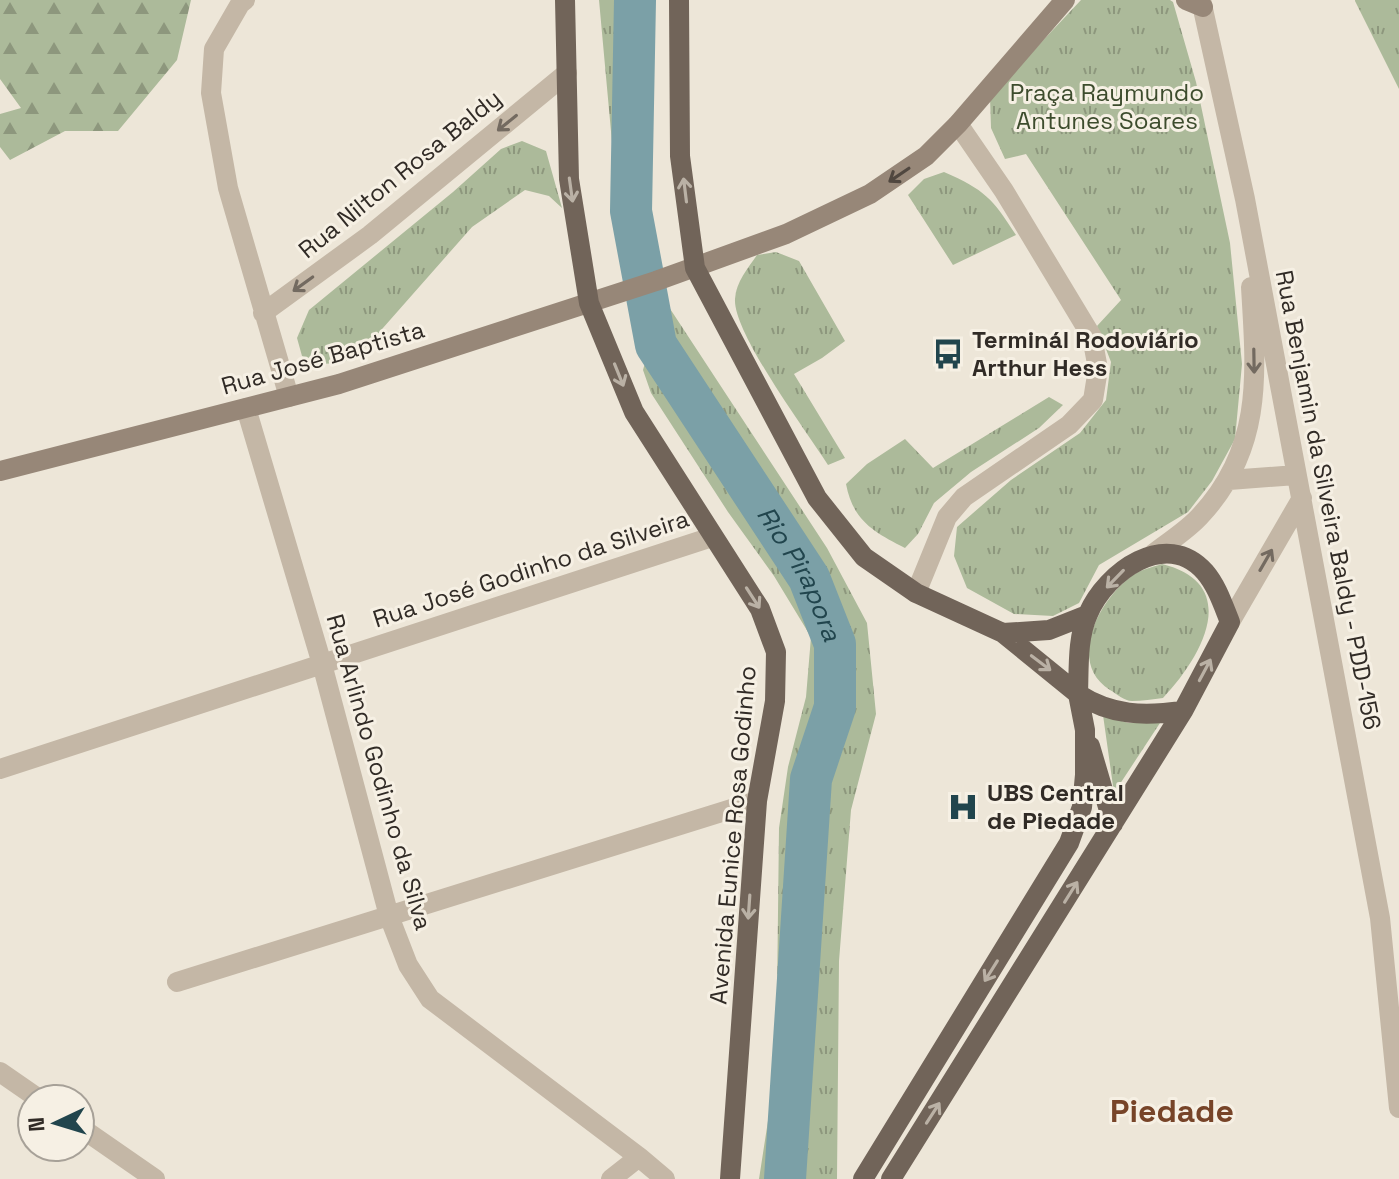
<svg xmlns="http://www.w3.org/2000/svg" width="1399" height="1179" font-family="'Space Grotesk',sans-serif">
<defs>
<pattern id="forest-firs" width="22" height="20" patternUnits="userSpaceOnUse" patternTransform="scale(2)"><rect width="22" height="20" fill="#acba9a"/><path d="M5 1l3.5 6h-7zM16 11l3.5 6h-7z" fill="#8d977d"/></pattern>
<pattern id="park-tufts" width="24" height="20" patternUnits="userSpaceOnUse" patternTransform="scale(2)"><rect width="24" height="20" fill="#acba9a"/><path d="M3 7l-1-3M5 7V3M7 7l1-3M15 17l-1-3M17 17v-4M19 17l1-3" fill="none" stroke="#8d977d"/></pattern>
</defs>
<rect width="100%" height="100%" fill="#ede6d8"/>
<path fill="url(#forest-firs)" d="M 0,0 L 191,0 L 177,60 L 118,131 L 65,131 L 10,160 L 0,147 L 0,114 L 21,108 L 0,79 Z"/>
<path fill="url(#park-tufts)" d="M 599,0 L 649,0 L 651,238 L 622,252 Z
M 1081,0 L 1170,0 L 1173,2 L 1196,82 L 1230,243 L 1242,364 L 1235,439 L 1212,481 L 1188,512 L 1099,565 L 1079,603 L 1053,616 L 1014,614 L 967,588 L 954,556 L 957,527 L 1011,480 L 1080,433 L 1106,400 L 1111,362 L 1097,326 L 1121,300 L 1026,154 L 1005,159 L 991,128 L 990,97 Z
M 1355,0 L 1399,0 L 1399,89 L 1355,1 Z
M 522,141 L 546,151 L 562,208 L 549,196 L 525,190 L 472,227 L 368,345 L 343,363 L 317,364 L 302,356 L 297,338 L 309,310 L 453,192 L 501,149 Z
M 944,172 C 985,190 992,198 1016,235 L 953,265 L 908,195 L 924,179 Z
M 776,252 L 799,261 L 845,341 L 822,358 L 794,374 L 845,458 L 828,465 C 807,432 733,333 735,299 C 736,282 748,268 757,255 Z
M 663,298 L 827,548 L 867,623 L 876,714 L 851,810 L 839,961 L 837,1179 L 759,1179 L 772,1095 L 777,996 L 779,828 L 788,767 L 806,697 L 811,637 L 774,576 L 728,512 L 651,393 L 643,370 Z
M 1049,397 L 1063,405 L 1039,428 L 971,472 L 934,503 L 918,534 L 905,548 C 874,532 853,521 846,484 L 867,464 L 905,439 L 933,468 Z
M 1162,564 C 1243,584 1202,657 1163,698 C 1153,699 1142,701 1132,701 C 1124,701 1117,694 1110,690 C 1066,662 1099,599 1133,575 C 1141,570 1152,567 1162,564 Z
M 1103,715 L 1128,723 L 1160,723 L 1114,793 Z"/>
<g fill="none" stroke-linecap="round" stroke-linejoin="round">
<path stroke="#7ba0a7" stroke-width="42" id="s1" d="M 635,0 L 631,211 L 656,345 L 809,578 L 835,644 L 835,707 L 811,779 L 785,1179"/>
<path stroke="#c4b7a6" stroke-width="20" d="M 245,0 L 240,4 L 214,49 L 211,93 L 228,188 L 289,397
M 1201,0 L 1245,199 L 1380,918 L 1399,1108
M 263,313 L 370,235 L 567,73
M 246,408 L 322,664 L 389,916 L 408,965 L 430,999 L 639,1157 L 665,1179
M 1229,480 L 1296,475
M 1153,554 C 1168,542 1188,530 1201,515 C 1264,447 1256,372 1251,287
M 916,593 L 947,517 L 964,497 L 1069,425 L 1093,400 L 1098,369 L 1092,337 L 1004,191 L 958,124
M 1230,622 L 1302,498
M 0,769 L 712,537
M 177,982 L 757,801
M 0,1072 L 39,1099
M 80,1127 L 155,1179
M 611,1179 L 639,1157"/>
<path stroke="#978778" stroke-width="20" d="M 1186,0 L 1203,7
M 0,471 L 339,384 L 656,281 L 786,234 L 870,194 L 926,156 L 958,124 L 1065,0"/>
<path stroke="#716459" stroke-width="20" d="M 565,0 L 569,179 L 589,303 L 634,412 L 760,609 L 776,652 L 775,701 L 757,801 L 730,1179
M 679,0 L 680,156 L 695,268 L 817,498 L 864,557 L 916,593 L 1003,633 L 1078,694 L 1085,730 L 1085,775 L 1082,807 L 1069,843 L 863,1179
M 1003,633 L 1049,630 L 1087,615
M 1090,746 L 1113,824
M 891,1179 L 1183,711 L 1230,622 C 1223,605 1217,586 1205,572 C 1166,528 1106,572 1088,614 C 1077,638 1079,669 1078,694 C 1112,716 1144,716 1183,711"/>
</g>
<defs><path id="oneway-shaft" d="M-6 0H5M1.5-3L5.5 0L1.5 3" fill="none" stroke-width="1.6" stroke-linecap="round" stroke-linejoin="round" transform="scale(2)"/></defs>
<g stroke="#736a60">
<use href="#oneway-shaft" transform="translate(507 123) rotate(141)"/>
<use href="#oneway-shaft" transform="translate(303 284) rotate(144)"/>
<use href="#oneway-shaft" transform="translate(1254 361) rotate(89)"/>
<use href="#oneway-shaft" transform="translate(1266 560) rotate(-60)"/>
</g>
<use stroke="#50473f" href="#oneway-shaft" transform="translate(899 175) rotate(146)"/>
<g stroke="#bab1a5">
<use href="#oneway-shaft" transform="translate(571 190) rotate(82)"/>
<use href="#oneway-shaft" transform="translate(685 190) rotate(-97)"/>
<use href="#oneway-shaft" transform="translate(619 375) rotate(68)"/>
<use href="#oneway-shaft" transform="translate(1115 579) rotate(134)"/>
<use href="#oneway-shaft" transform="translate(753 598) rotate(57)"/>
<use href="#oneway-shaft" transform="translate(1041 663) rotate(37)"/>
<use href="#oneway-shaft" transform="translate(1205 670) rotate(-62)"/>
<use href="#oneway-shaft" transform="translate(1071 892) rotate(-58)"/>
<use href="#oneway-shaft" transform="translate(749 907) rotate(94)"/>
<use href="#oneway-shaft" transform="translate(991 971) rotate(122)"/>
<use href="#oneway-shaft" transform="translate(933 1113) rotate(-57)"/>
</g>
<defs>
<g id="bus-bare" transform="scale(2.4)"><path d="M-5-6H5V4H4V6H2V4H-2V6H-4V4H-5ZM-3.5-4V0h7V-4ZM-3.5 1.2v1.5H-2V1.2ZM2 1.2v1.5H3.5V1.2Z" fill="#21454d" stroke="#f6f0e4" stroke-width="2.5" paint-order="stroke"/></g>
<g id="hospital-bare" transform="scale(2.4)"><path d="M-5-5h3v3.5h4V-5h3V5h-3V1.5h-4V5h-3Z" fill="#21454d" stroke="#f6f0e4" stroke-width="2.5" paint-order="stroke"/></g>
</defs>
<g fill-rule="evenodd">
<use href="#bus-bare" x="948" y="354"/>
<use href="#hospital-bare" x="963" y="807"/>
</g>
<g text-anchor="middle" stroke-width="6" stroke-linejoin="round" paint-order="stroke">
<g font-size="24" fill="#3d4c2d" stroke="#f6f0e4">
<text x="1107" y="101">Praça Raymundo<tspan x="1107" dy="28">Antunes Soares</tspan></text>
</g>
<g font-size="24" fill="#312b26" stroke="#f6f0e4">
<text transform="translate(400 174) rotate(-39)" y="8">Rua Nilton Rosa Baldy</text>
<text transform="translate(323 358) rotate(-16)" y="8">Rua José Baptista</text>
<text transform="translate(1328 500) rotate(79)" y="8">Rua Benjamin da Silveira Baldy - PDD-156</text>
<text transform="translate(531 569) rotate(-18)" y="8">Rua José Godinho da Silveira</text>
<text transform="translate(379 772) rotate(74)" y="8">Rua Arlindo Godinho da Silva</text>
<text transform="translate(733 835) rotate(-85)" y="8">Avenida Eunice Rosa Godinho</text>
</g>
<g font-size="24" font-weight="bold" fill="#312b26" stroke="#f6f0e4" text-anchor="start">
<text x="972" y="348">Terminál Rodoviário<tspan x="972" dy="28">Arthur Hess</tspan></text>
<text x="987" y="801">UBS Central<tspan x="987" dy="28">de Piedade</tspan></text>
</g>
<g font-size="26" font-style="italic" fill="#21454d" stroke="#f6f0e4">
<text dy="9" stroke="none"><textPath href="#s1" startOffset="618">Rio Pirapora</textPath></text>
</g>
<g font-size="32" font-weight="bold" fill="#774428" stroke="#f6f0e4">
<text x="1172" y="1122">Piedade</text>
</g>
</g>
<g transform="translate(56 1123) rotate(266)"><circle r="38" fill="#f6f0e4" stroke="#a7a198" stroke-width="2"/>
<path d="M0-6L14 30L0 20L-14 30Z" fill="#21454d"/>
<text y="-12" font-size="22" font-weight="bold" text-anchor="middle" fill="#312b26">N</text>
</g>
</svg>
